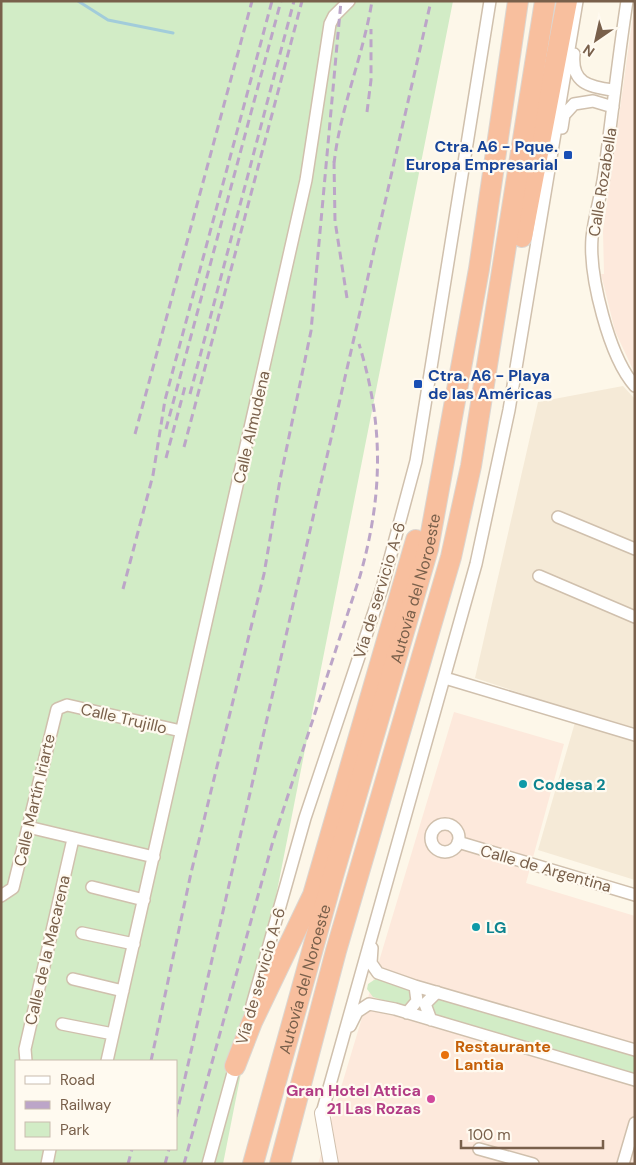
<svg xmlns="http://www.w3.org/2000/svg" width="636" height="1165" font-family="'DM Sans',sans-serif">
<rect width="100%" height="100%" fill="#fdf7e9"/>
<path fill="#f5ead7" d="M 623,386 L 635,399 L 635,880 L 538,850 L 578,712 L 475,678 L 538,402 Z"/>
<path fill="#fde9dc" d="M 635,1 L 635,374 L 615,331 L 601,274 L 604,274 L 603,231 Z
M 454,712 L 564,744 L 526,883 L 635,916 L 635,1164 L 318,1164 Z"/>
<path fill="#d2ecc6" fill-rule="evenodd" d="M 1,1 L 453,1 L 223,1164 L 1,1164 ZM 16,1061 L 176,1061 L 176,1149 L 16,1149 Z
M 377,978 L 635,1055 L 635,1075 L 373,997 L 367,989 L 368,984 Z"/>
<g fill="none" stroke-linecap="round" stroke-linejoin="round">
<path stroke="#a2ccda" stroke-width="3" d="M 78,1 L 108,20 L 173,33"/>
<g stroke="#d0c0ad" stroke-width="14">
<path id="minor" d="M 627,1 C 618,59 612,117 604,175 C 601,196 594,217 592,238 C 589,276 609,357 635,386
M 574,54 C 571,83 589,87 613,90
M 562,128 L 564,115 L 574,104 L 593,101 L 613,107
M 558,517 L 635,549
M 539,576 L 635,617
M 445,678 L 635,735
M431 838a14 14 0 1 1 28 0a14 14 0 1 1-28 0Z
M 28,827 L 154,857
M 458,842 L 635,895
M 92,887 L 144,900
M 1,896 L 13,888 L 57,709 L 67,705 L 181,731
M 82,933 L 134,944
M 372,948 L 371,963 L 378,973 L 415,986 L 635,1050
M 73,979 L 123,991
M 252,1005 L 305,818 L 382,588 L 416,461 L 490,1
M 407,1013 L 417,1001 L 415,986
M 431,1020 L 425,1004 L 437,992
M 62,1024 L 113,1034
M 350,1026 L 357,1012 L 369,1004 L 395,1009 L 635,1080
M 26,1061 L 25,1049 L 73,839
M 107,1061 L 306,180 L 330,24 L 334,16 L 349,1
M 322,1113 L 476,564 L 509,410 L 577,1
M 479,1149 L 533,1164
M 47,1164 L 50,1149
M 208,1164 L 236,1062
M 623,1164 L 635,1123"/>
</g>
<g stroke="#d0c0ad" stroke-width="16">
<path id="tertiary" d="M 322,1113 L 331,1164"/>
</g>
<g stroke="#dcd6d0" stroke-width="22">
<g id="motorway">
<path d="M 522,237 L 567,1"/>
<path d="M 235,1066 L 252,1022 L 313,895 L 416,540"/>
<path id="s1" d="M 253,1164 L 333,876 L 428,549 L 479,269 L 518,1"/>
<path d="M 280,1164 L 336,951 L 451,557 L 471,466 L 545,1"/>
</g>
</g>
<use href="#minor" stroke="#fff" stroke-width="11"/>
<use href="#tertiary" stroke="#fff" stroke-width="14"/>
<use href="#motorway" stroke="#f8bf9e" stroke-width="20"/>
<path stroke="#bca5c8" stroke-width="3" stroke-dasharray="8 5" stroke-linecap="butt" d="M 367,112 L 371,80 L 371,29
M 334,161 L 335,221 L 347,298
M 334,164 C 340,108 363,57 372,1
M 190,394 L 294,1
M 166,429 L 281,1
M 135,434 L 252,1
M 184,447 L 302,1
M 166,458 L 186,383
M 123,589 L 153,475 L 165,400 L 272,1
M 151,1061 L 191,873 L 264,574 L 280,480 L 311,331 L 341,1
M 176,1117 L 431,1
M 128,1164 L 132,1149
M 165,1164 L 169,1149
M 184,1164 L 273,841 L 360,576 C 383,495 384,425 359,344"/>
</g>
<g fill="#1a4fb4" stroke="#fffaf0" stroke-width="2">
<rect x="563" y="150" width="10" height="10" rx="2.5"/>
<rect x="413" y="379" width="10" height="10" rx="2.5"/>
</g>
<g fill="#0f9aa8" stroke="#fffaf0" stroke-width="2">
<circle cx="523" cy="784" r="5"/>
<circle cx="476" cy="927" r="5"/>
</g>
<circle fill="#e8710a" stroke="#fffaf0" stroke-width="2" cx="445" cy="1055" r="5"/>
<circle fill="#d1479c" stroke="#fffaf0" stroke-width="2" cx="431" cy="1099" r="5"/>
<g text-anchor="middle" stroke-width="4.5" stroke-linejoin="round" paint-order="stroke">
<g font-size="16" font-weight="bold" fill="#164399" stroke="#fffaf0" text-anchor="end">
<text x="558" y="152">Ctra. A6 - Pque.<tspan x="558" dy="18">Europa Empresarial</tspan></text>
<text x="428" y="381" text-anchor="start">Ctra. A6 - Playa<tspan x="428" dy="18">de las Américas</tspan></text>
</g>
<g font-size="16" fill="#79604b" stroke="#fffaf0">
<text transform="translate(602 182) rotate(-81)" y="6">Calle Rozabella</text>
<text transform="translate(251 427) rotate(-77)" y="6">Calle Almudena</text>
<text dy="6" stroke="none"><textPath href="#s1" startOffset="598">Autovía del Noroeste</textPath></text>
<text transform="translate(379 590) rotate(-73)" y="6">Vía de servicio A-6</text>
<text transform="translate(124 718) rotate(13)" y="6">Calle Trujillo</text>
<text transform="translate(34 800) rotate(-77)" y="6">Calle Martín Iriarte</text>
<text transform="translate(546 868) rotate(16)" y="6">Calle de Argentina</text>
<text transform="translate(47 950) rotate(-77)" y="6">Calle de la Macarena</text>
<text transform="translate(260 976) rotate(-74)" y="6">Vía de servicio A-6</text>
<text dy="6" stroke="none"><textPath href="#s1" startOffset="192">Autovía del Noroeste</textPath></text>
</g>
<g font-size="16" font-weight="bold" fill="#0d838f" stroke="#fffaf0" text-anchor="start">
<text x="533" y="790">Codesa 2</text>
<text x="486" y="933">LG</text>
</g>
<g font-size="16" font-weight="bold" fill="#c56008" stroke="#fffaf0" text-anchor="start">
<text x="455" y="1052">Restaurante<tspan x="455" dy="18">Lantia</tspan></text>
</g>
<g font-size="16" font-weight="bold" fill="#b23c85" stroke="#fffaf0" text-anchor="end">
<text x="421" y="1096">Gran Hotel Attica<tspan x="421" dy="18">21 Las Rozas</tspan></text>
</g>
</g>
<rect width="636" height="1165" fill="none" stroke="#79604b" stroke-width="5"/>
<rect x="15" y="1060" width="162" height="90" fill="#fffaf0" stroke="#c9bcae"/>
<rect x="25" y="1076" width="25" height="8" fill="#ffffff" stroke="#c9bcae"/>
<text x="60" y="1085" font-size="15" fill="#79604b">Road</text>
<rect x="25" y="1101" width="25" height="8" fill="#bca5c8" stroke="#c9bcae"/>
<text x="60" y="1110" font-size="15" fill="#79604b">Railway</text>
<rect x="25" y="1122" width="25" height="15" fill="#d2ecc6" stroke="#c9bcae"/>
<text x="60" y="1135" font-size="15" fill="#79604b">Park</text>
<g transform="translate(596 40) rotate(214)" stroke="#fffaf0" stroke-width="4" paint-order="stroke">
<path d="M0-4L9 19L0 12L-9 19Z" fill="#79604b"/>
<text y="-8" font-size="14" font-weight="bold" text-anchor="middle" fill="#79604b">N</text>
</g>
<path d="M461 1140v8h142v-8" fill="none" stroke="#79604b" stroke-width="2.5"/>
<text x="468" y="1140" font-size="15" fill="#79604b" stroke="#fffaf0" stroke-width="4" paint-order="stroke">100 m</text>
</svg>
